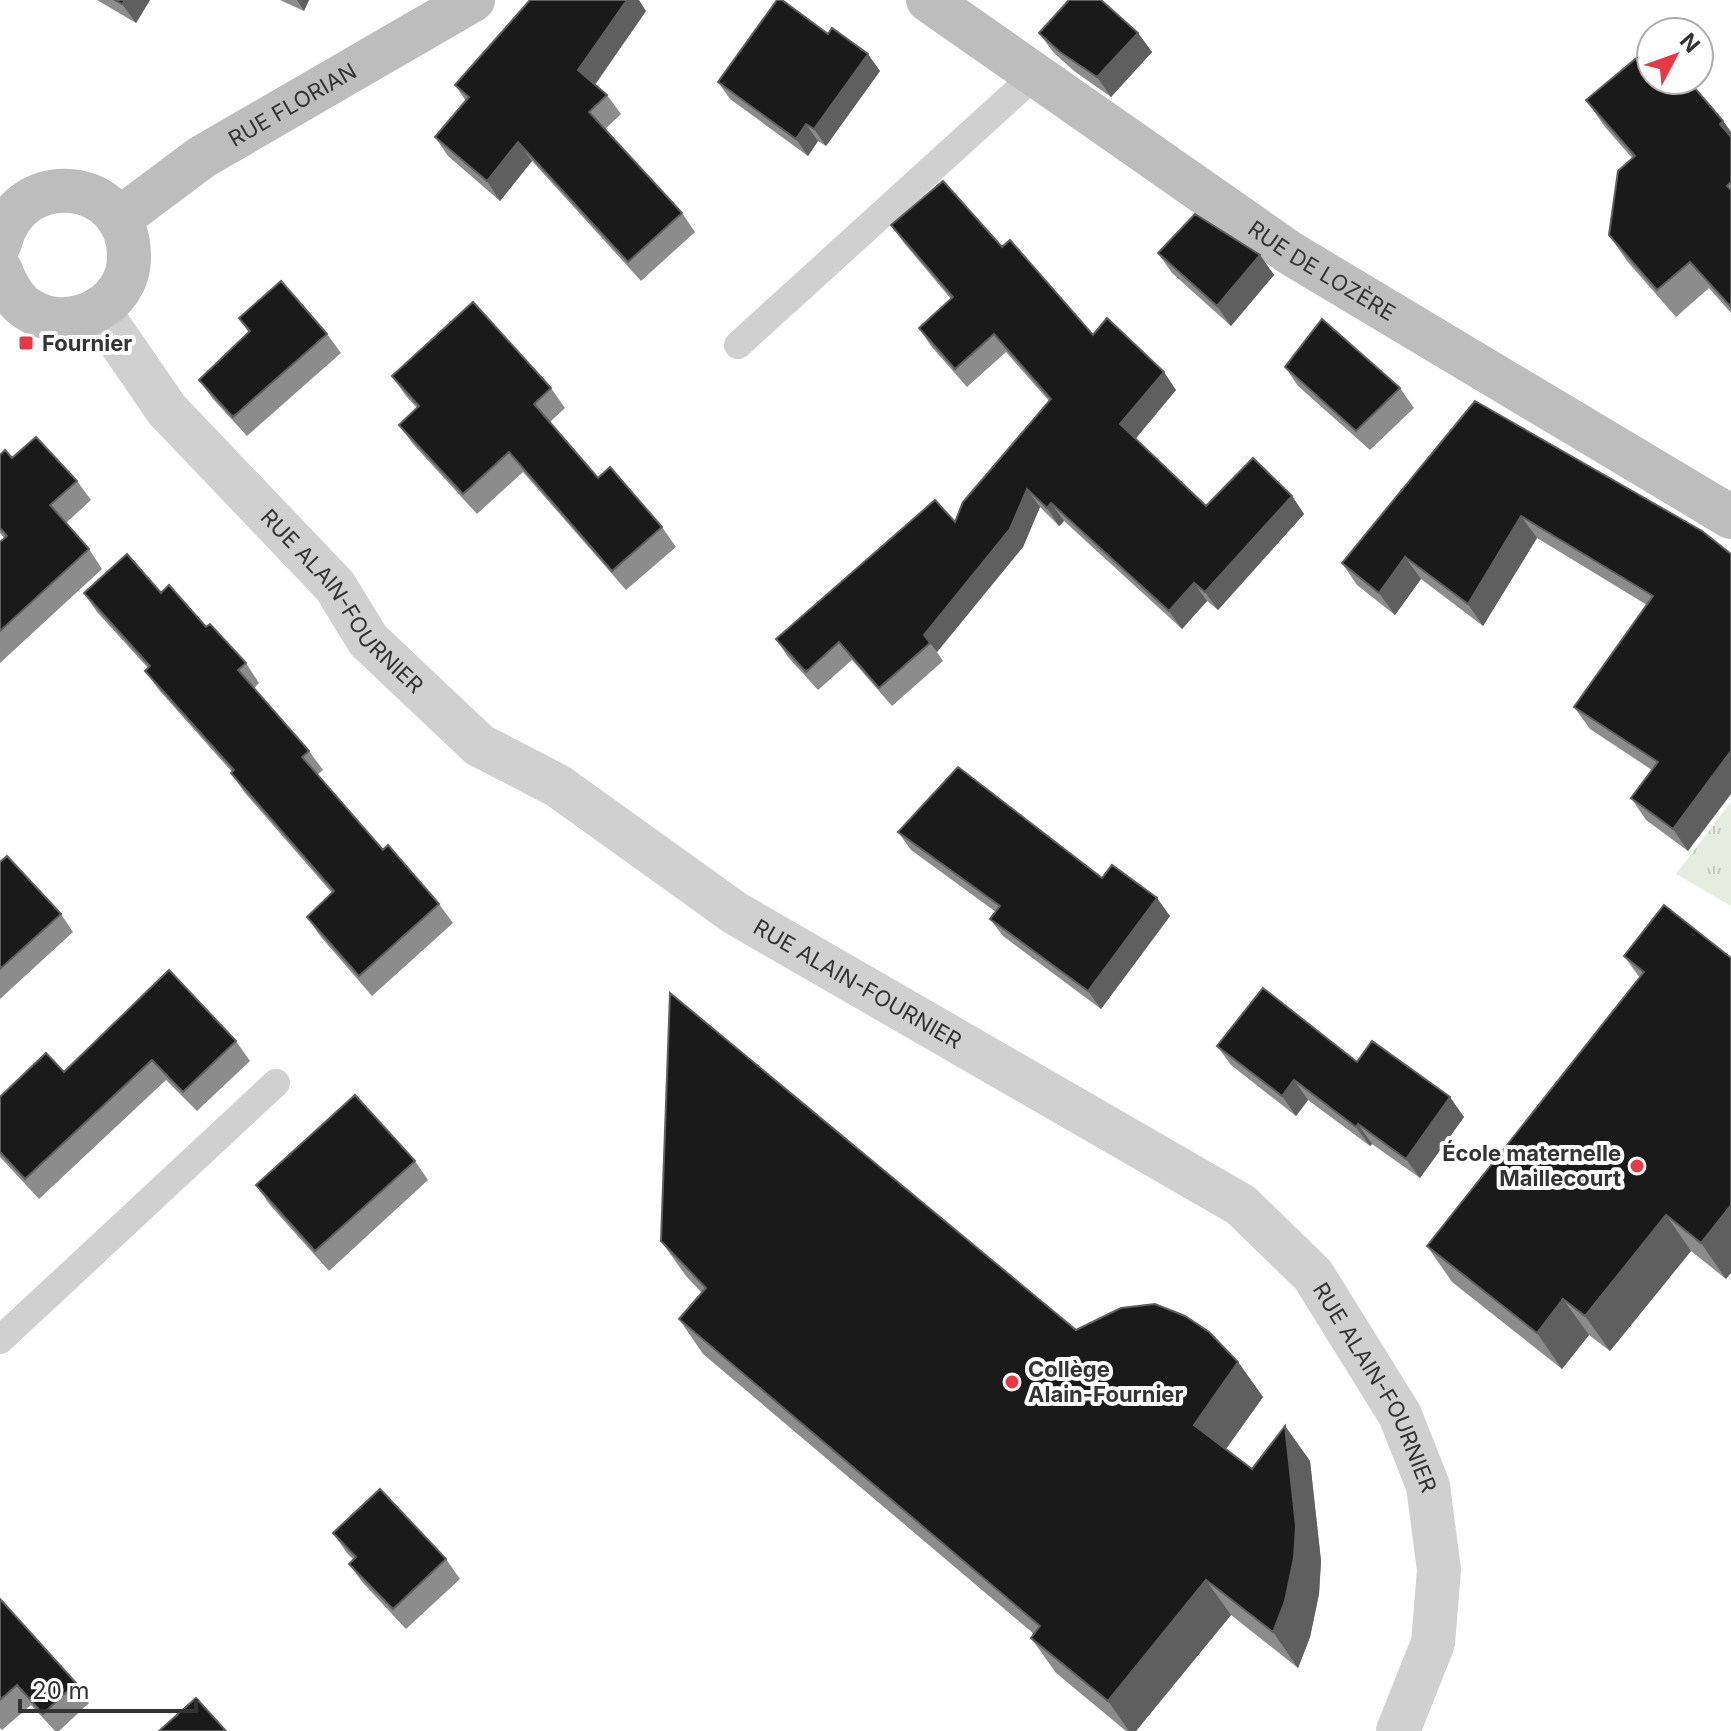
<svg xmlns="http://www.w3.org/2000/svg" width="1731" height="1731" font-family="Inter,sans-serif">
<defs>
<pattern id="park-tufts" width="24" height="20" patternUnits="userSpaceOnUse" patternTransform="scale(2)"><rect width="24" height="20" fill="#e6ecdf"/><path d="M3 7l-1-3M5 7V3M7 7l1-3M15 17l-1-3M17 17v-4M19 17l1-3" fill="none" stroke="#c6cbc0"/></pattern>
</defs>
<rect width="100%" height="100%" fill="#fff"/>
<path fill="url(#park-tufts)" d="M 1731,802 L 1731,906 L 1676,874 Z"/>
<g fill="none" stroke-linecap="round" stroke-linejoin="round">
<path stroke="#d0d0d0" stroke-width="28" d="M 738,345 L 1035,75
M 0,1340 L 276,1083"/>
<path stroke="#d0d0d0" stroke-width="44" id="s1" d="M 99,311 L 167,410 L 335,586 L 368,640 L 479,745 L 558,786 L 735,913 L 1241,1205 L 1313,1275 L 1400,1415 L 1428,1486 L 1439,1570 L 1433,1643 L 1398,1731"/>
<g stroke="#bdbdbd" stroke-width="44">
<path id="s2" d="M 928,0 L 1290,253 L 1731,517"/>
<path id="s3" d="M 119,219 L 202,157 L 473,0"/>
<path d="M 0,243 C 19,165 130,178 129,257 C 129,310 62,338 22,305 C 11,295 5,282 0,269"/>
</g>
</g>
<path fill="#8c8c8c" d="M 97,0 L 150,0 L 136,23 Z
M 280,0 L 309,0 L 304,11 Z
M 646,11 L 595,85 L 607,95 L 621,114 L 605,129 L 682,213 L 695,232 L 641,281 L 532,161 L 500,201 L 448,156 L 435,137 L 466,101 L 455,85 Z
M 1039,33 L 1138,33 L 1152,52 L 1111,97 L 1074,71 L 1053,52 Z
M 828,34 L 880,71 L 826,146 L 818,141 L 808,156 L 730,99 L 718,82 Z
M 1586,100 L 1723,121 L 1731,132 L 1731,313 L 1709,288 L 1676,317 L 1627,261 L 1609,235 L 1633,159 L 1605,127 Z
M 891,225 L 1002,247 L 1093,335 L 1176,390 L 1135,438 L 1206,506 L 1292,496 L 1304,514 L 1218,610 L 1207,601 L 1182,629 L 1064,521 L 1059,526 L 1040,507 L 1023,547 L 937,652 L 943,661 L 892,706 L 852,660 L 818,690 L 788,657 L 776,639 L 955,522 L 1049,401 L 1006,352 L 967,387 L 931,346 L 919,328 L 951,299 L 904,243 Z
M 1158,253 L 1260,255 L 1274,275 L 1231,326 L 1172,273 Z
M 239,318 L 327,334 L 341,353 L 247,436 L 213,399 L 199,380 L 249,333 Z
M 1285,367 L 1400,388 L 1414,408 L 1370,450 L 1298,386 Z
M 392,376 L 551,388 L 565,408 L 550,422 L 598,478 L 662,527 L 676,547 L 626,590 L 523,472 L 477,514 L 413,444 L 399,425 L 417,408 L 406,396 Z
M 1475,401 L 1702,531 L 1688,851 L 1646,820 L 1631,798 L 1652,770 L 1590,729 L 1574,707 L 1647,605 L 1537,538 L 1483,626 L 1421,579 L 1395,615 L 1357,585 L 1342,563 Z
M 0,455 L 77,481 L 91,500 L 66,523 L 89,549 L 102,569 L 0,663 L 0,542 L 4,538 L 0,533 Z
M 84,593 L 161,593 L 206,627 L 246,663 L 259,683 L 254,688 L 309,751 L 323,770 L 317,775 L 383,850 L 439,904 L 453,923 L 372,996 L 321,937 L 307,917 L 332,893 L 245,793 L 231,773 L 232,772 L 159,690 L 145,671 L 148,668 L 97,612 Z
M 898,832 L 1102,878 L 1170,916 L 1101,1009 L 1003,936 L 990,919 L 996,912 L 911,850 Z
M 0,862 L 61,914 L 73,932 L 0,999 Z
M 1664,905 L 1726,1279 L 1691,1251 L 1610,1351 L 1589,1335 L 1562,1369 L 1452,1282 L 1427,1246 L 1640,978 L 1624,956 Z
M 236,1041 L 250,1061 L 197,1111 L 166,1080 L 39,1199 L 0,1157 L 0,1097 L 64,1072 Z
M 1217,1046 L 1357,1062 L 1464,1117 L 1420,1178 L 1372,1144 L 1370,1146 L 1308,1100 L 1296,1116 L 1231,1065 Z
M 415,1161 L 428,1180 L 329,1271 L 270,1205 L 256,1185 Z
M 661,1241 L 1076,1330 L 1238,1362 L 1263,1397 L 1226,1449 L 1252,1469 L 1285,1426 L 1310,1461 L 1321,1561 L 1319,1594 L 1310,1637 L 1298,1668 L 1231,1615 L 1136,1731 L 1126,1731 L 1056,1673 L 1031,1638 L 1034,1634 L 703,1354 L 679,1319 L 702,1293 L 686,1276 Z
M 333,1533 L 446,1559 L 460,1579 L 406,1629 L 363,1583 L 349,1564 L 354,1560 L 347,1553 Z
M 0,1599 L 76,1683 L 89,1703 L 59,1731 L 55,1731 L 31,1705 L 2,1730 L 0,1728 Z"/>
<path fill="#5f5f5f" d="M 125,0 L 150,0 L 136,23 L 122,4 Z
M 297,0 L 309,0 L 304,11 Z
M 627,0 L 639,0 L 646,11 L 591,90 L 578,70 Z
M 1138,33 L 1152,52 L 1111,97 L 1097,77 Z
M 868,54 L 880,71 L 826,146 L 814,129 Z
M 1723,121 L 1731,132 L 1731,139 L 1720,124 Z
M 806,124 L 818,141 L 808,156 L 796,139 Z
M 518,142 L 532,161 L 500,201 L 487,181 Z
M 1260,255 L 1274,275 L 1231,326 L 1217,306 Z
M 1164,372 L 1176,390 L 1133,442 L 1120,424 Z
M 1027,489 L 1040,507 L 1023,547 L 937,652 L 924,635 Z
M 1292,496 L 1304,514 L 1218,610 L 1205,592 Z
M 1051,503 L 1064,521 L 1059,526 L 1047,508 Z
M 1521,516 L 1537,538 L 1483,626 L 1468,604 Z
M 1405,557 L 1421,579 L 1395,615 L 1379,593 Z
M 1194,583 L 1207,601 L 1182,629 L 1169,611 Z
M 1731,751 L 1731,794 L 1688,851 L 1673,829 Z
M 1157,898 L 1170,916 L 1101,1009 L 1088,991 Z
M 1294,1080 L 1308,1100 L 1296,1116 L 1282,1096 Z
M 1450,1097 L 1464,1117 L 1420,1178 L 1406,1159 Z
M 1358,1124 L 1372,1144 L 1370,1146 L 1356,1127 Z
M 1731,1205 L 1731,1273 L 1726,1279 L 1701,1243 Z
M 1666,1215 L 1691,1251 L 1610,1351 L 1585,1316 Z
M 1563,1299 L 1589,1335 L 1562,1369 L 1537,1333 Z
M 1238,1362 L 1263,1397 L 1218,1460 L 1194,1425 Z
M 1285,1426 L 1310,1461 L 1321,1561 L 1319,1594 L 1310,1637 L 1298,1668 L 1273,1632 Z
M 1206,1580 L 1231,1615 L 1136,1731 L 1129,1731 L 1108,1701 Z"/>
<path fill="#1a1a1a" stroke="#5f5f5f" stroke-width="2" d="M 115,0 L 125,0 L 122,4 Z
M 530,0 L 627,0 L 578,70 L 607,95 L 589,112 L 682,213 L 628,262 L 518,142 L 487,181 L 435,137 L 469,97 L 455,85 Z
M 777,0 L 782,0 L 828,34 L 832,28 L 868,54 L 814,129 L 806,124 L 796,139 L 718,82 Z
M 1069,0 L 1101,0 L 1138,33 L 1097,77 L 1060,52 L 1039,33 Z
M 1651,46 L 1651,80 L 1688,80 L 1723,121 L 1720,124 L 1731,137 L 1731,182 L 1727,186 L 1731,190 L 1731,307 L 1690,262 L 1657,290 L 1609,235 L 1618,171 L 1635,156 L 1586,100 Z
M 943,181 L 1002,247 L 1010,240 L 1093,335 L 1107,318 L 1164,372 L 1120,424 L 1206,506 L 1253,458 L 1292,496 L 1205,592 L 1194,583 L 1169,611 L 1051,503 L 1047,508 L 1027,489 L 1010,529 L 924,635 L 930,643 L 879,688 L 839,642 L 806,672 L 776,639 L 935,500 L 955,522 L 963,502 L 1051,399 L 994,334 L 955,369 L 919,328 L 953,297 L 891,225 Z
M 1195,214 L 1260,255 L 1217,306 L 1158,253 Z
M 281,281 L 327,334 L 233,417 L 199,380 L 250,331 L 239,318 Z
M 473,302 L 551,388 L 534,404 L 598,478 L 610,467 L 662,527 L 612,571 L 509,452 L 463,494 L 399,425 L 419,406 L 392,376 Z
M 1322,319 L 1400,388 L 1356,431 L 1285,367 Z
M 1475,401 L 1702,531 L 1731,554 L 1731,751 L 1673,829 L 1631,798 L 1658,762 L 1574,707 L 1653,596 L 1521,516 L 1468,604 L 1405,557 L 1379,593 L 1342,563 Z
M 36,437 L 77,481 L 50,505 L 89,549 L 0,631 L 0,542 L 7,536 L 0,528 L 0,455 L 5,450 L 12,458 Z
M 127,554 L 161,593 L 169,585 L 206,627 L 210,624 L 246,663 L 238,670 L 309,751 L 302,757 L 383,850 L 388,845 L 439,904 L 359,976 L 307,917 L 334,891 L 231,773 L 234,770 L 145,671 L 150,666 L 84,593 Z
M 958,767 L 1102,878 L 1112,865 L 1157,898 L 1088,991 L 990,919 L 1000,906 L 898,832 Z
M 7,856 L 61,914 L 0,969 L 0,862 Z
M 1664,905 L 1731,958 L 1731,1205 L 1701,1243 L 1666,1215 L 1585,1316 L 1563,1299 L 1537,1333 L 1427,1246 L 1644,972 L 1624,956 Z
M 169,970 L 236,1041 L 183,1092 L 152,1060 L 25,1179 L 0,1152 L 0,1097 L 46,1053 L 64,1072 Z
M 1263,988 L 1357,1062 L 1372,1041 L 1450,1097 L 1406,1159 L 1358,1124 L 1356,1127 L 1294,1080 L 1282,1096 L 1217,1046 Z
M 670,993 L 1076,1330 L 1121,1308 L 1155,1304 L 1185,1316 L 1209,1332 L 1238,1362 L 1194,1425 L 1252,1469 L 1285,1426 L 1296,1526 L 1294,1558 L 1285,1601 L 1273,1632 L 1206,1580 L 1108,1701 L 1031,1638 L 1040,1626 L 679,1319 L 706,1288 L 661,1241 Z
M 355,1095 L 415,1161 L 315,1251 L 256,1185 Z
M 380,1489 L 446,1559 L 393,1609 L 349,1564 L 356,1557 L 333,1533 Z
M 0,1599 L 76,1683 L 43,1714 L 17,1685 L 0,1700 Z
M 196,1698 L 226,1731 L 159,1731 Z"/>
<g fill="#e63946" stroke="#fff" stroke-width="3">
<rect x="18" y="335" width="16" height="16" rx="4"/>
<circle cx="1637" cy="1166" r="8"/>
<circle cx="1012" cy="1382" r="8"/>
</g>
<g text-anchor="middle" stroke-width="8" stroke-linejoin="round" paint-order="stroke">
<g font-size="22" fill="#333" stroke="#fff">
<text dy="8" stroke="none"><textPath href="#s3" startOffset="208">RUE FLORIAN</textPath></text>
<text dy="8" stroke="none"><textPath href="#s2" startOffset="478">RUE DE LOZÈRE</textPath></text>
<text dy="8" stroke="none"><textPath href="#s1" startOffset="380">RUE ALAIN-FOURNIER</textPath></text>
<text dy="8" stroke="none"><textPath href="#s1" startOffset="1028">RUE ALAIN-FOURNIER</textPath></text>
<text dy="8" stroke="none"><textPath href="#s1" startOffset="1700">RUE ALAIN-FOURNIER</textPath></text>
</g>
<g font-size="22" font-weight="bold" fill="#333" stroke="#fff" text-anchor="start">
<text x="42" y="351">Fournier</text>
<text x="1621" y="1161" text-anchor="end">École maternelle<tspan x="1621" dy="25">Maillecourt</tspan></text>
<text x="1028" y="1377">Collège<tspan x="1028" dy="25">Alain-Fournier</tspan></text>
</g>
</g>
<g transform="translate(1675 56) rotate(49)"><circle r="38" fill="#ffffff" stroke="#adadad" stroke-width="2"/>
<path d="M0-6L14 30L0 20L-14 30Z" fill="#e63946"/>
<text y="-12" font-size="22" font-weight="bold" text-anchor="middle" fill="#333333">N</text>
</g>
<path d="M20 1699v12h176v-12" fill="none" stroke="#333333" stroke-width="4"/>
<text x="32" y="1699" font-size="24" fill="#333333" stroke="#ffffff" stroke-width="6" paint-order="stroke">20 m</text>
</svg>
